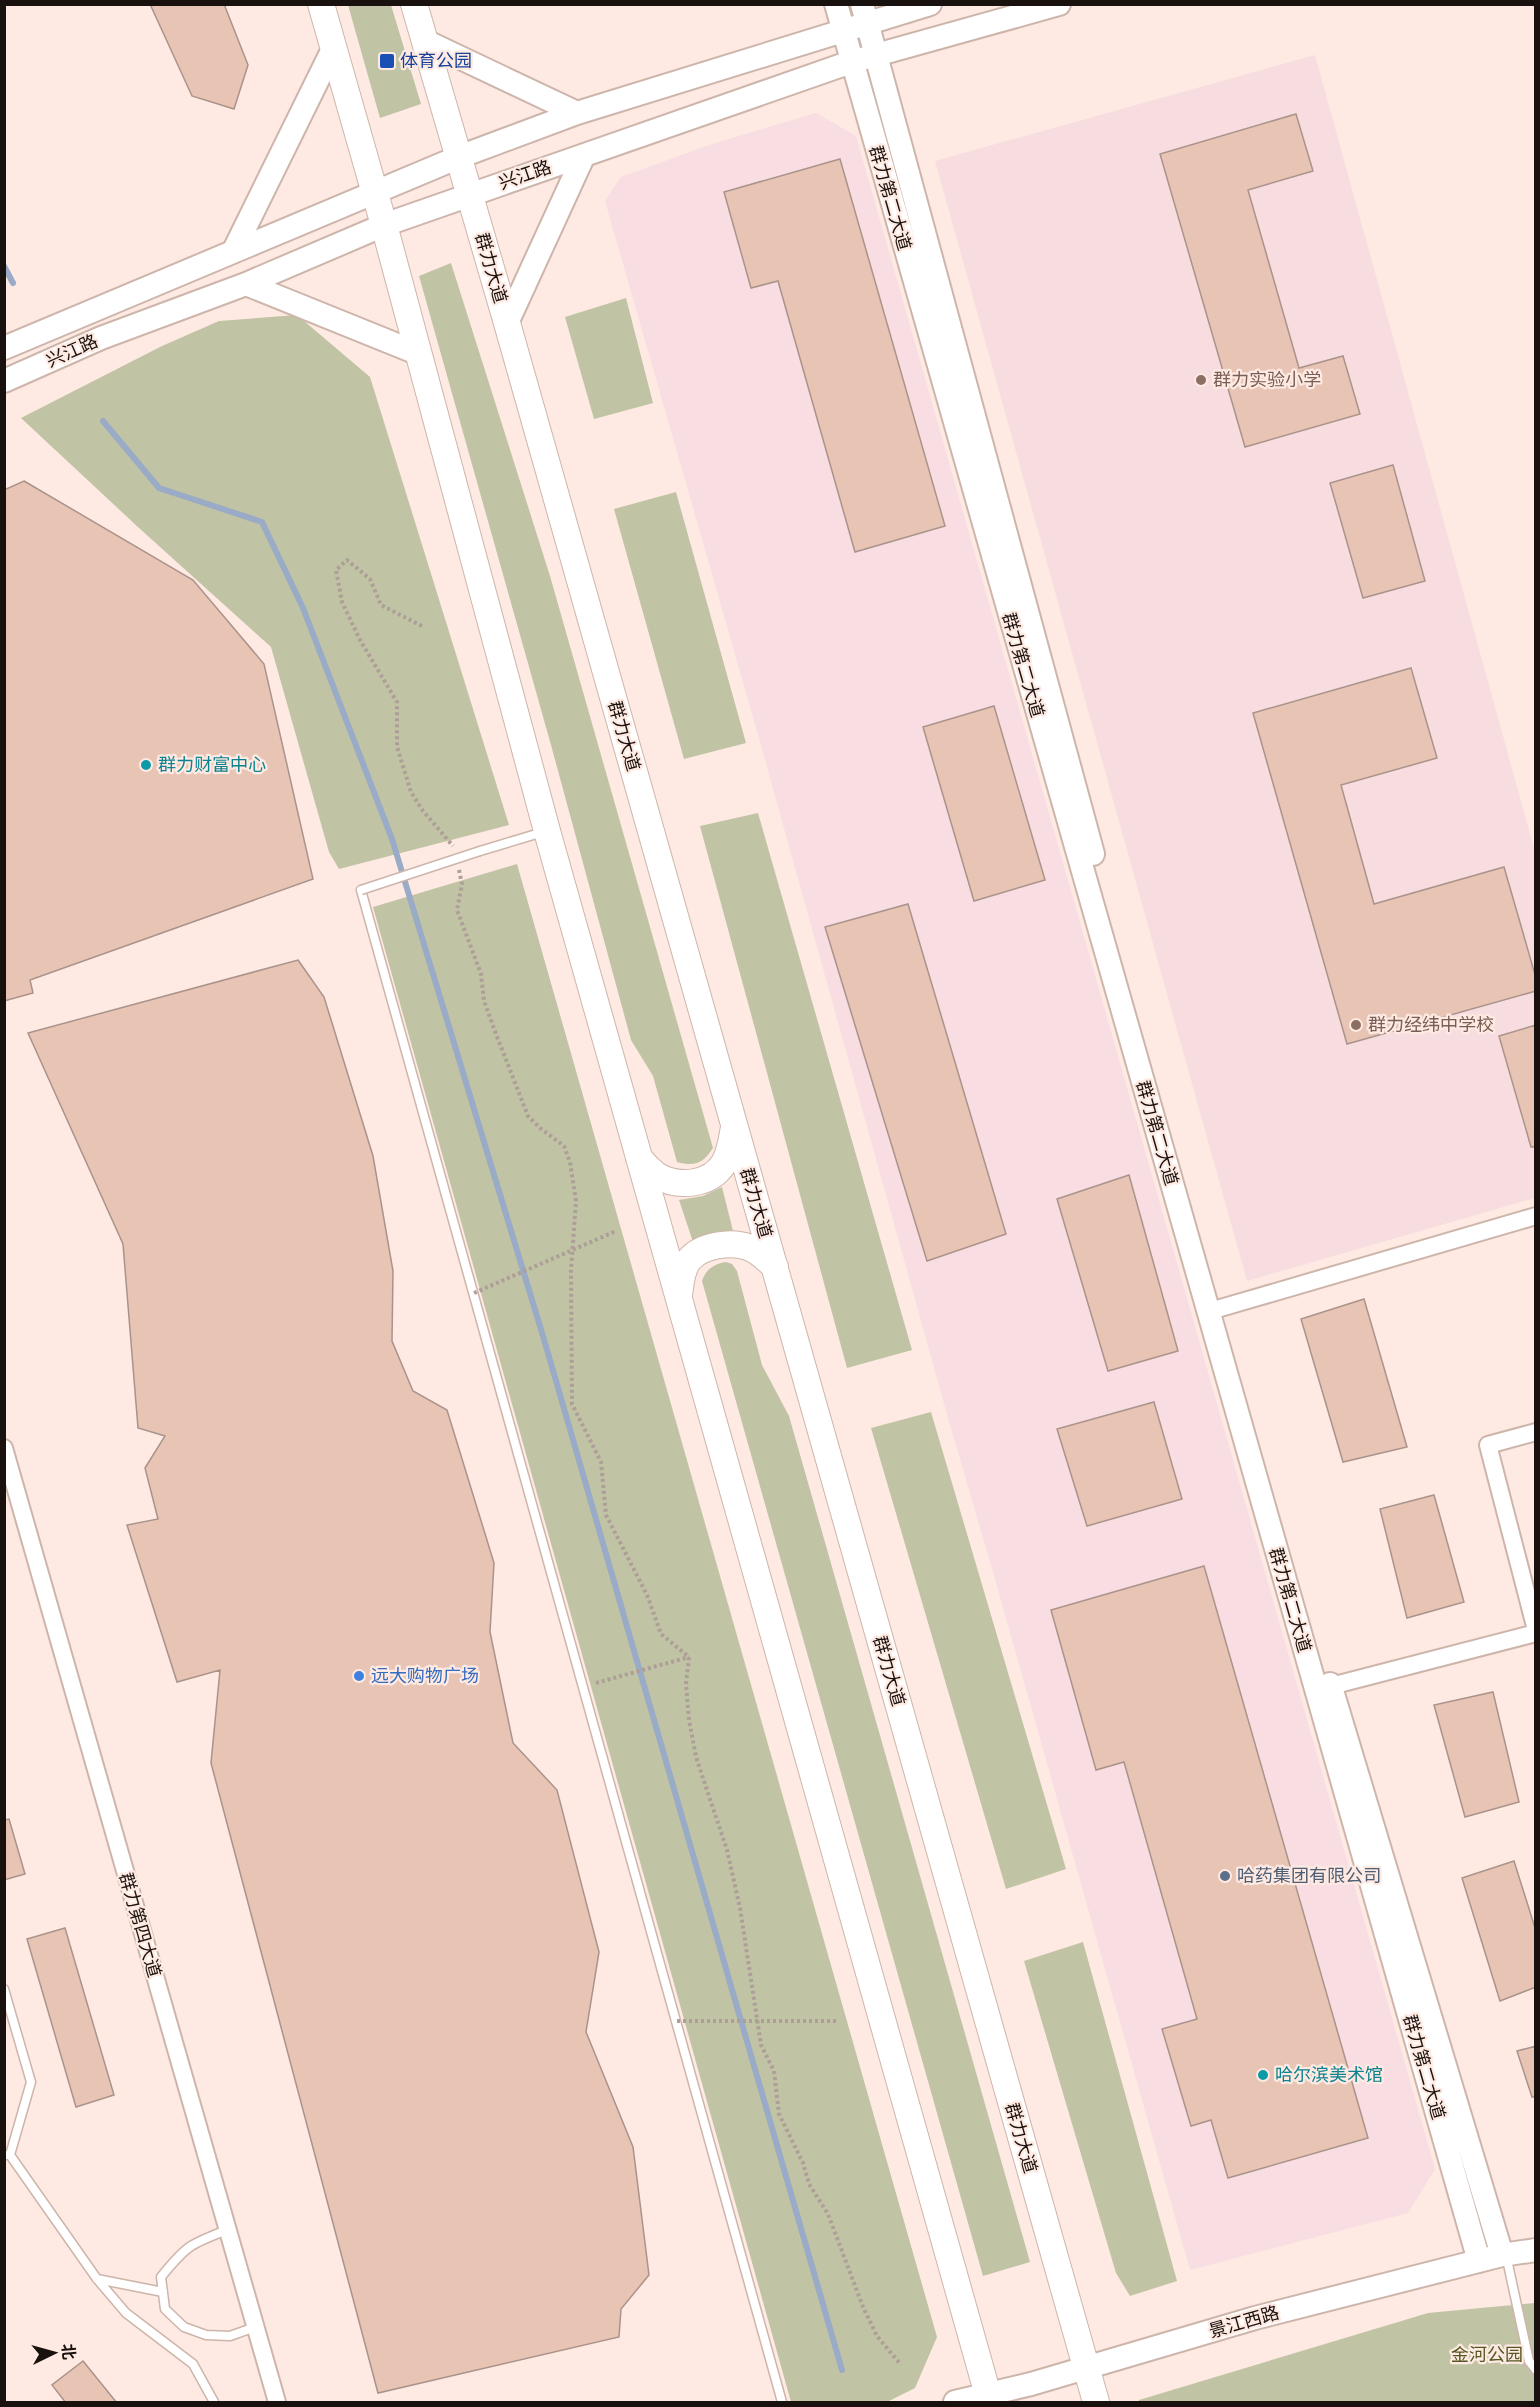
<svg xmlns="http://www.w3.org/2000/svg" width="1540" height="2407" font-family="Rubik,'Noto Sans SC',sans-serif">
<rect width="100%" height="100%" fill="#feeae2"/>
<path fill="#f8dde2" d="M 816,113 L 856,136 L 1435,2169 L 1408,2213 L 1190,2270 L 991,1565 L 948,1418 L 757,731 L 605,201 L 621,177 L 712,144 Z"/>
<path fill="#f8dde0" d="M 1315,55 L 1535,852 L 1535,1198 L 1247,1281 L 935,161 Z"/>
<path fill="#c0c3a4" d="M 348,5 L 391,5 L 421,104 L 380,118 Z
M 451,263 L 550,576 L 713,1148 C 703,1163 696,1167 677,1162 L 653,1076 L 631,1040 L 551,745 L 419,276 Z
M 626,298 L 653,403 L 594,419 L 565,317 Z
M 297,315 L 370,377 L 509,825 L 339,869 L 329,852 L 271,647 L 139,528 L 21,418 L 162,346 L 219,321 Z
M 676,492 L 746,743 L 684,759 L 614,509 Z
M 758,813 L 912,1350 L 847,1368 L 700,826 Z
M 517,864 L 937,2337 L 915,2388 L 887,2402 L 791,2402 L 373,907 Z
M 722,1187 L 733,1231 L 721,1232 L 693,1242 L 679,1200 L 703,1196 Z
M 726,1262 L 732,1264 L 737,1271 L 762,1365 L 789,1416 L 1030,2262 L 983,2276 L 702,1281 C 706,1269 714,1264 726,1262 Z
M 931,1412 L 1066,1869 L 1006,1889 L 871,1428 Z
M 1083,1942 L 1177,2281 L 1130,2296 L 1116,2273 L 1024,1961 Z
M 1535,2303 L 1535,2402 L 1139,2402 L 1139,2400 L 1428,2313 Z"/>
<g fill="none" stroke-linecap="round" stroke-linejoin="round">
<path stroke="#99abc7" stroke-width="6" d="M 4,266 L 13,283
M 103,421 L 159,488 L 262,522 L 303,608 L 392,839 L 543,1336 L 842,2370"/>
</g>
<path fill="#e8c4b5" stroke="#aa938a" stroke-width="1.5" d="M 150,4 L 224,4 L 248,65 L 234,109 L 192,96 Z
M 1296,114 L 1313,171 L 1248,190 L 1299,368 L 1343,356 L 1360,414 L 1245,447 L 1160,154 Z
M 840,159 L 945,526 L 855,552 L 778,281 L 751,288 L 724,192 Z
M 1393,465 L 1425,581 L 1363,598 L 1330,483 Z
M 24,481 L 193,580 L 264,664 L 313,879 L 30,980 L 33,993 L 4,1001 L 4,490 Z
M 1411,668 L 1437,758 L 1341,785 L 1374,904 L 1504,867 L 1536,978 L 1536,991 L 1347,1044 L 1253,713 Z
M 994,706 L 1045,880 L 974,901 L 923,727 Z
M 908,904 L 1006,1234 L 927,1261 L 825,927 Z
M 298,960 L 324,997 L 373,1156 L 393,1271 L 392,1341 L 413,1391 L 447,1410 L 494,1563 L 490,1632 L 513,1743 L 557,1790 L 599,1952 L 586,2032 L 633,2147 L 649,2275 L 621,2309 L 619,2337 L 378,2393 L 211,1763 L 220,1670 L 177,1682 L 127,1525 L 158,1519 L 145,1468 L 165,1436 L 138,1428 L 123,1244 L 28,1033 Z
M 1536,1025 L 1536,1147 L 1531,1147 L 1499,1036 Z
M 1129,1175 L 1178,1351 L 1108,1371 L 1057,1199 Z
M 1364,1299 L 1407,1447 L 1343,1462 L 1301,1319 Z
M 1154,1402 L 1182,1499 L 1087,1526 L 1057,1429 Z
M 1434,1495 L 1464,1602 L 1407,1618 L 1380,1509 Z
M 1204,1566 L 1368,2138 L 1228,2178 L 1211,2120 L 1191,2126 L 1162,2029 L 1197,2019 L 1124,1762 L 1096,1770 L 1051,1610 Z
M 1493,1692 L 1519,1802 L 1465,1817 L 1434,1705 Z
M 9,1819 L 25,1874 L 4,1880 L 4,1820 Z
M 1514,1861 L 1536,1931 L 1536,1987 L 1500,2001 L 1462,1878 Z
M 65,1928 L 114,2095 L 76,2107 L 27,1939 Z
M 1536,2046 L 1536,2097 L 1532,2097 L 1517,2051 Z
M 83,2361 L 117,2403 L 66,2403 L 52,2385 Z"/>
<g fill="none" stroke-linecap="round" stroke-linejoin="round">
<g stroke="#cdb5ab" stroke-width="11">
<path id="service" d="M 480,851 L 543,832
M 361,890 L 782,2402
M 4,1989 L 31,2082 L 10,2155
M 4,2155 L 10,2155 L 97,2279 L 126,2313 L 193,2364 L 214,2402
M 227,2230 C 190,2244 186,2246 161,2277 L 165,2309 L 184,2327 L 206,2335 L 230,2336 L 255,2327
M 1506,2255 L 1529,2361 L 1536,2370
M 97,2279 L 163,2292"/>
</g>
<g stroke="#cdb5ab" stroke-width="20">
<path id="minor" d="M 1217,1309 L 1536,1216
M 1536,1432 L 1488,1445 L 1536,1630
M 4,1448 L 277,2402
M 1331,1686 L 1536,1633"/>
</g>
<g stroke="#cdb5ab" stroke-width="26">
<path id="secondary" d="M 836,4 L 1479,2261
M 862,4 L 1093,854
M 425,41 L 577,113
M 234,250 L 333,49
M 246,284 L 417,353
M 507,323 L 584,155
M 4,348 L 459,157 L 577,113 L 930,4
M 4,381 L 101,338 L 246,284 L 384,225 L 851,62 L 1059,4
M 1330,1684 L 1502,2255
M 955,2402 L 1031,2384 L 1255,2318 L 1502,2255 L 1536,2250"/>
</g>
<g stroke="#cdb5ab" stroke-width="28">
<path id="primary" d="M 321,4 L 384,225 L 547,831 L 990,2402
M 414,4 L 507,323 L 1096,2402
M 639,1158 C 644,1164 650,1170 656,1175 C 677,1188 710,1186 724,1163 C 730,1153 732,1139 734,1127
M 679,1295 C 681,1283 681,1268 690,1259 C 702,1245 731,1241 748,1247 C 759,1251 767,1259 775,1267"/>
</g>
<path stroke="#ae9e98" stroke-width="4" stroke-dasharray="3 3" stroke-linecap="butt" d="M 422,626 L 381,605 L 370,579 L 347,560 L 336,570 L 342,602 L 360,640 L 397,702 L 397,747 L 411,792 L 423,811 L 453,846
M 459,870 L 462,884 L 457,910 L 481,974 L 484,1001 L 496,1034 L 528,1116 L 540,1128 L 564,1146 L 570,1162 L 576,1201 L 571,1270 L 572,1404 L 601,1462 L 606,1515 L 647,1595 L 661,1634 L 689,1657 L 686,1684 L 689,1720 L 696,1757 L 727,1850 L 740,1908 L 761,2045 L 774,2071 L 779,2114 L 803,2163 L 809,2184 L 828,2214 L 863,2307 L 877,2336 L 901,2365
M 596,1683 L 689,1657"/>
<use href="#service" stroke="#fff" stroke-width="8"/>
<use href="#minor" stroke="#fff" stroke-width="16"/>
<use href="#secondary" stroke="#fff" stroke-width="22"/>
<use href="#primary" stroke="#fff" stroke-width="26"/>
<g stroke="#cdb5ab" stroke-width="11" stroke-linecap="butt">
<path id="service-bridge" d="M 361,890 L 480,851"/>
</g>
<path stroke="#ae9e98" stroke-width="4" stroke-dasharray="3 3" stroke-linecap="butt" d="M 474,1293 L 616,1231
M 677,2021 L 839,2021"/>
<use href="#service-bridge" stroke="#fff" stroke-width="8"/>
</g>
<rect fill="#1a4fb4" stroke="#feeae2" stroke-width="2" x="379" y="53" width="16" height="16" rx="3"/>
<g fill="#8d6e63" stroke="#feeae2" stroke-width="2">
<circle cx="1201" cy="380" r="6"/>
<circle cx="1356" cy="1025" r="6"/>
</g>
<g fill="#0f9aa8" stroke="#feeae2" stroke-width="2">
<circle cx="146" cy="765" r="6"/>
<circle cx="1263" cy="2075" r="6"/>
</g>
<circle fill="#3f7fe0" stroke="#feeae2" stroke-width="2" cx="359" cy="1676" r="6"/>
<circle fill="#5c6f8a" stroke="#feeae2" stroke-width="2" cx="1225" cy="1876" r="6"/>
<g text-anchor="middle" stroke-width="4.5" stroke-linejoin="round" paint-order="stroke">
<g font-size="18" fill="#164399" stroke="#feeae2" text-anchor="start">
<text x="400" y="67">体育公园</text>
</g>
<g font-size="18" fill="#19110e" stroke="#feeae2">
<text transform="translate(525 175) rotate(-19)" y="6">兴江路</text>
<text transform="translate(890 198) rotate(74)" y="6">群力第二大道</text>
<text transform="translate(491 268) rotate(74)" y="6">群力大道</text>
<text transform="translate(72 351) rotate(-24)" y="6">兴江路</text>
<text transform="translate(1023 665) rotate(74)" y="6">群力第二大道</text>
<text transform="translate(624 736) rotate(74)" y="6">群力大道</text>
<text transform="translate(1157 1133) rotate(74)" y="6">群力第二大道</text>
<text transform="translate(756 1203) rotate(74)" y="6">群力大道</text>
<text transform="translate(1290 1600) rotate(74)" y="6">群力第二大道</text>
<text transform="translate(889 1671) rotate(74)" y="6">群力大道</text>
<text transform="translate(140 1925) rotate(74)" y="6">群力第四大道</text>
<text transform="translate(1424 2067) rotate(74)" y="6">群力第二大道</text>
<text transform="translate(1021 2138) rotate(74)" y="6">群力大道</text>
<text transform="translate(1244 2322) rotate(-16)" y="6">景江西路</text>
</g>
<g font-size="18" fill="#785e54" stroke="#feeae2" text-anchor="start">
<text x="1213" y="386">群力实验小学</text>
<text x="1368" y="1031">群力经纬中学校</text>
</g>
<g font-size="18" fill="#0d838f" stroke="#feeae2" text-anchor="start">
<text x="158" y="771">群力财富中心</text>
<text x="1275" y="2081">哈尔滨美术馆</text>
</g>
<g font-size="18" fill="#366cbe" stroke="#feeae2" text-anchor="start">
<text x="371" y="1682">远大购物广场</text>
</g>
<g font-size="18" fill="#4e5e75" stroke="#feeae2" text-anchor="start">
<text x="1237" y="1882">哈药集团有限公司</text>
</g>
<g font-size="18" fill="#545721" stroke="#feeae2">
<text x="1487" y="2361">金河公园</text>
</g>
</g>
<rect width="1540" height="2407" fill="none" stroke="#19110e" stroke-width="12"/>
<g transform="translate(54 2353) rotate(85)" stroke="#feeae2" stroke-width="4.5" paint-order="stroke">
<path d="M0-4.5L10 22L0 15L-10 22Z" fill="#19110e"/>
<text y="-9" font-size="16" font-weight="bold" text-anchor="middle" fill="#19110e">北</text>
</g>
</svg>
